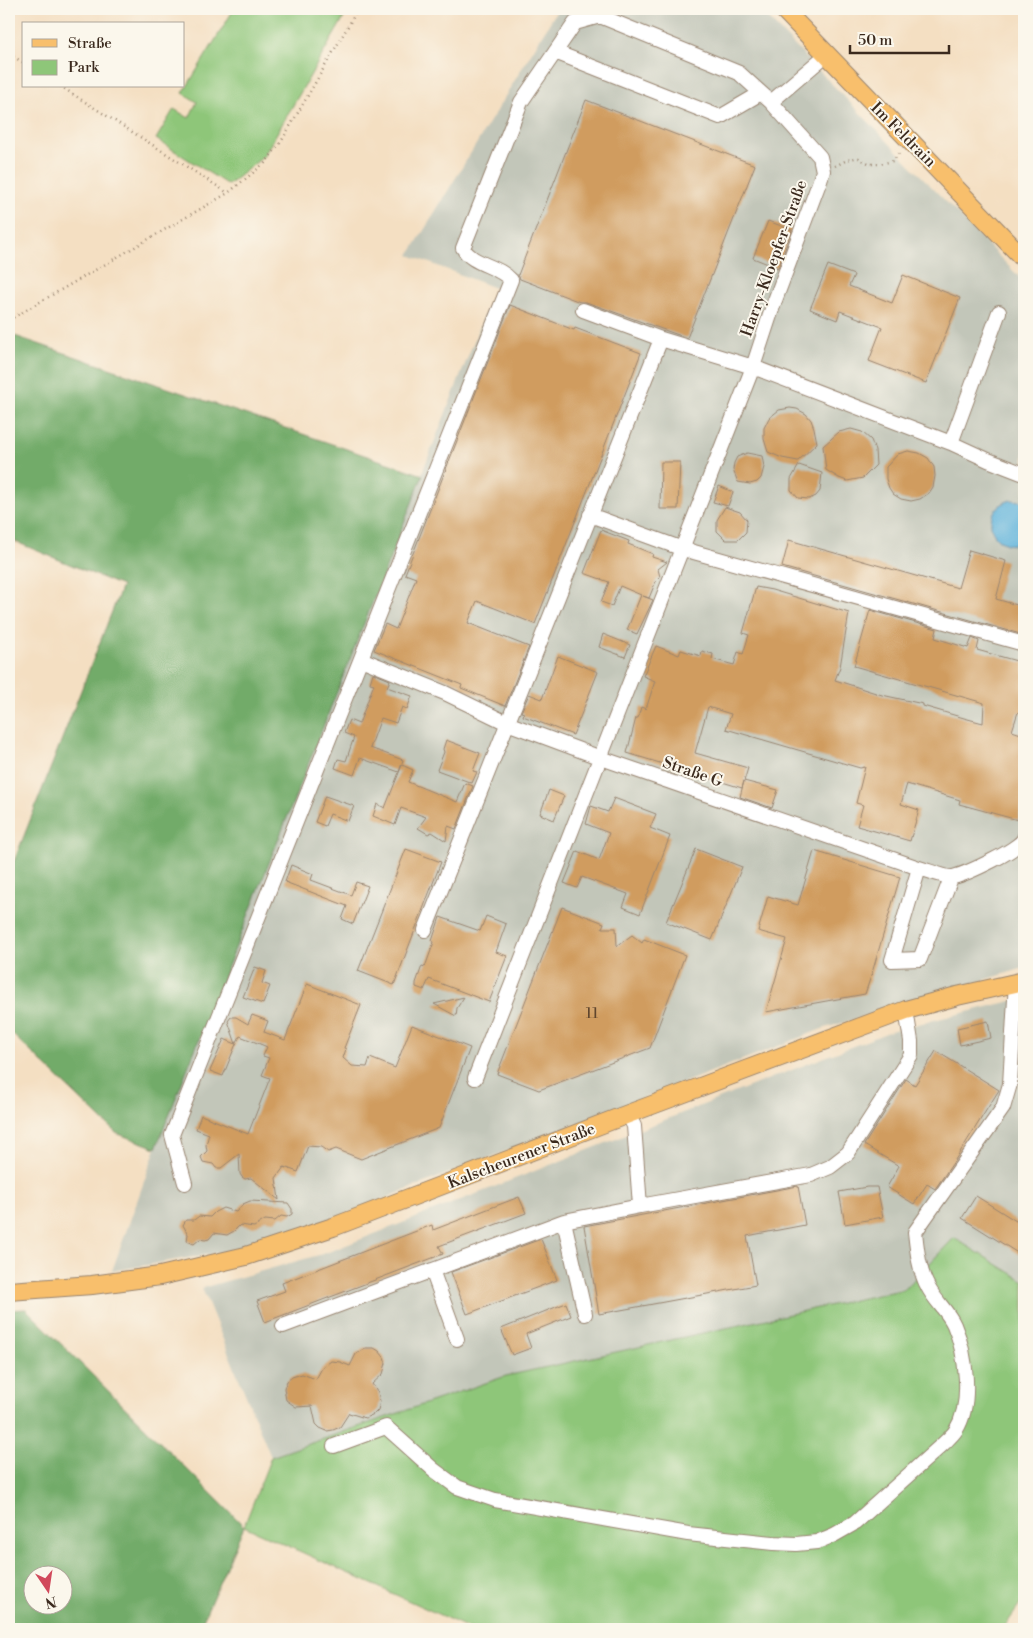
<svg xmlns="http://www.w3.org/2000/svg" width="1033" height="1638" font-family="'Libre Bodoni',serif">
<rect width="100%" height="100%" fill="#fbf7ec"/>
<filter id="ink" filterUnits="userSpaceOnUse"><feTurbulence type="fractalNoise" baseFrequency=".02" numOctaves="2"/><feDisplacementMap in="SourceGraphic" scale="10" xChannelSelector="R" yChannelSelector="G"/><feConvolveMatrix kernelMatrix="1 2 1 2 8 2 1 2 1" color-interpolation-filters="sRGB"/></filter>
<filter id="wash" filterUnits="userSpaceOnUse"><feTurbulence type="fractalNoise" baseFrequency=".0096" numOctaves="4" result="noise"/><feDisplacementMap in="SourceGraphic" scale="20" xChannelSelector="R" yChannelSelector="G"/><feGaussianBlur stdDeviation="1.12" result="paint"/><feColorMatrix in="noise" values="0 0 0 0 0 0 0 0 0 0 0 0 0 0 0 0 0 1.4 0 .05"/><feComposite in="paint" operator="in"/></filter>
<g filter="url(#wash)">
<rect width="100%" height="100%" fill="#f4dfc2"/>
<path fill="#c2c6b9" d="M 558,9 L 759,9 L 1024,282 L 1024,968 L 822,1029 L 339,1216 L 228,1251 L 112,1271 L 156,1148 L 495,288 L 409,255 Z
M 1024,998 L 1024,1281 L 954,1239 L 905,1289 L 506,1376 L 271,1457 L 202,1288 L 326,1253 L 894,1030 Z"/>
<path fill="#8ec679" stroke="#64784c" d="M 234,9 L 349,9 L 263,157 L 228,185 L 156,139 L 174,109 L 189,118 L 197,102 L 183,93 Z
M 954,1238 L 1024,1281 L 1024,1599 L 1003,1629 L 471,1629 L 244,1526 L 271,1457 L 506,1376 L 905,1289 Z"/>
<path fill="#72ab69" stroke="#566a44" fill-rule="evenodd" d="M 9,334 L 423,475 L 156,1148 L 116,1133 L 9,1031 L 9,874 L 122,586 L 9,539 Z
M 26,1309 L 244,1526 L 199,1629 L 9,1629 L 9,1310 ZM 32,1576 L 62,1576 L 62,1606 L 32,1606 Z"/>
<path fill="#60b4dc" stroke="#4e6f7d" d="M 1011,500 L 1020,501 L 1024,503 L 1024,543 C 991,554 976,511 1011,500 Z"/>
<g id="blocks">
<path fill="#d09c5e" d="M 586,100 L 755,165 L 687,338 L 586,302 L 580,302 L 520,279 L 518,275 Z
M 768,221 L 792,230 L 778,268 L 753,258 Z
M 828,265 L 854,275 L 849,286 L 892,303 L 903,275 L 960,298 L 926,383 L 869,361 L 882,327 L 840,311 L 837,320 L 810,309 Z
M 510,305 L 574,330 L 575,328 L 641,353 L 535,624 L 477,601 L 468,623 L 529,647 L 505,706 L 461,688 L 462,685 L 374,650 L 385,624 L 396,629 L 416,578 L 405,574 Z
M 790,408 L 797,409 L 806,414 L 811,420 L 814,428 L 817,443 L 798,461 L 782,458 L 768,452 L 764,439 L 764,428 L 769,418 L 779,410 Z
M 851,429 L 862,432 L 871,440 L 875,450 L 876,465 L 863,478 L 847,481 L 839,478 L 826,470 L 823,446 L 839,432 Z
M 908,451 L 919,453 L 928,458 L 934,467 L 935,476 L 933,487 L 929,493 L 920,499 L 911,501 L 901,499 L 893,494 L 889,488 L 886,479 L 886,467 L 898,454 Z
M 747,453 L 762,456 L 764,467 L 761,478 L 757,482 L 750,484 L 738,482 L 733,470 L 734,463 L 737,457 Z
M 661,462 L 680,462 L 678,509 L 660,509 Z
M 799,465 L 822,473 L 820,491 L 816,496 L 809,499 L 798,498 L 791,490 L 791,479 Z
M 719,486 L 733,492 L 728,506 L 713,502 Z
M 725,507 L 740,512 L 747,520 L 746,532 L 738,540 L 726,540 L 717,531 L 717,520 Z
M 601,530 L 629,541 L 628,544 L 653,554 L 652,557 L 667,562 L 658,569 L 660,577 L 656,581 L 649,598 L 643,596 L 653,600 L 637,634 L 627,630 L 641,595 L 620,586 L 612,606 L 601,602 L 609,582 L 584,573 Z
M 789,540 L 958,588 L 969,550 L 1006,561 L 996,599 L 1024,607 L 1024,635 L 782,567 Z
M 756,587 L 772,590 L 849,613 L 840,667 L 835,680 L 882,695 L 923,704 L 923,706 L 964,718 L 983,723 L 984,703 L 854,666 L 870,610 L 937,629 L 935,638 L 968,648 L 972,638 L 979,641 L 977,650 L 1024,663 L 1024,714 L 1018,712 L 1012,731 L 1024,735 L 1024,798 L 1018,820 L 959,804 L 960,800 L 907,784 L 901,804 L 919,810 L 910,841 L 857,826 L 863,805 L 856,803 L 865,767 L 860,768 L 726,729 L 731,714 L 708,707 L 695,753 L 748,768 L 742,788 L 627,753 L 636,718 L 638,718 L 641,707 L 646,709 L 655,681 L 643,676 L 656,646 L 679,655 L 681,650 L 701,656 L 702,651 L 713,654 L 712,659 L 734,665 L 738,652 L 743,654 L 749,635 L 743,633 Z
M 603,634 L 630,645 L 625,657 L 599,647 Z
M 558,656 L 598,672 L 573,735 L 523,716 L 524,713 L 521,712 L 529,694 L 542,699 Z
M 373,673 L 390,680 L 387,687 L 412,696 L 407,709 L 402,707 L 396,723 L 381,718 L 370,748 L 403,760 L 399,772 L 360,758 L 354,775 L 335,768 L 338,759 L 346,761 L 354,737 L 344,733 L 349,720 L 359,724 L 374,684 L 370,683 Z
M 446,740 L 480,753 L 473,771 L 477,772 L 472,783 L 437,770 L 444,752 L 443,749 Z
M 402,765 L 413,770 L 408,782 L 457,802 L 465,783 L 473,786 L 456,829 L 448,826 L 446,841 L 432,832 L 428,834 L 418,828 L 426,817 L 401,808 L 395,825 L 373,816 L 377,804 L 385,808 Z
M 744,781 L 778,790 L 772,808 L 740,797 Z
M 549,790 L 564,796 L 554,820 L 540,814 Z
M 325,796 L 354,806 L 348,821 L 330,814 L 325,826 L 315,822 Z
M 614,798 L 656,814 L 650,828 L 670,836 L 640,914 L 623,907 L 628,894 L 582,877 L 577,888 L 564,883 L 577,851 L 599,860 L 609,833 L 586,824 L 591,806 L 608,812 Z
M 406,849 L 441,862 L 394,985 L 358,971 Z
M 696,849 L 742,867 L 712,940 L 666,922 Z
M 814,851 L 900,877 L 872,973 L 865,994 L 766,1012 L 787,939 L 758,931 L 768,896 L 798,905 Z
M 291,865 L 313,874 L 311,880 L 351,895 L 356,882 L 368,886 L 353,924 L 342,919 L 347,906 L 285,882 Z
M 562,907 L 604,923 L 602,928 L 616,928 L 617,946 L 632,935 L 642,943 L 644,939 L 685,955 L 650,1048 L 539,1090 L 497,1074 Z
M 486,916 L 506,924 L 496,952 L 507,956 L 489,1002 L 429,979 L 424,990 L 416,987 L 416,983 L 422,966 L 425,967 L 434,942 L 432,941 L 440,917 L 480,931 Z
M 255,967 L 266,971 L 262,983 L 270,986 L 263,1004 L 243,997 Z
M 307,984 L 361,1005 L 344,1048 L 346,1049 L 343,1058 L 352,1066 L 367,1067 L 370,1058 L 395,1068 L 412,1025 L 470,1048 L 439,1128 L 361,1159 L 336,1149 L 328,1152 L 321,1147 L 308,1146 L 298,1172 L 284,1167 L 276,1178 L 279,1200 L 251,1178 L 245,1179 L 242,1177 L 240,1174 L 239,1154 L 221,1168 L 216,1168 L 213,1164 L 203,1162 L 201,1157 L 207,1151 L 206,1145 L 209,1134 L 196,1129 L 201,1115 L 248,1134 L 270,1078 L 262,1075 L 269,1058 L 263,1056 L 267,1047 L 265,1046 L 240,1036 L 236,1044 L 228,1021 L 231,1017 L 236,1017 L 248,1024 L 252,1015 L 268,1021 L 264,1032 L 285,1040 Z
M 464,997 L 457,1008 L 456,1016 L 434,1004 Z
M 988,1021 L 991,1038 L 960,1045 L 957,1028 Z
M 224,1039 L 236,1044 L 223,1076 L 210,1071 Z
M 936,1051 L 999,1090 L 955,1160 L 935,1189 L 927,1184 L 914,1204 L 887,1187 L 899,1166 L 864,1145 L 906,1079 L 915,1085 Z
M 798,1186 L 805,1225 L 747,1236 L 756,1285 L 599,1314 L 584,1226 Z
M 867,1187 L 877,1187 L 883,1217 L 845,1224 L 839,1192 Z
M 976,1196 L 1024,1226 L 1024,1257 L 962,1218 Z
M 519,1197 L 526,1213 L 439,1246 L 443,1254 L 265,1322 L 257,1301 L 285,1291 L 282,1283 L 432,1225 L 433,1230 Z
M 250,1201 L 288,1203 L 292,1209 L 292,1214 L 287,1217 L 281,1216 L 275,1221 L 265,1220 L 254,1227 L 240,1225 L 234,1231 L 227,1235 L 214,1233 L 209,1239 L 205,1240 L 200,1239 L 194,1244 L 187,1241 L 188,1234 L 183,1225 L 186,1220 L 194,1220 L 199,1216 L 210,1217 L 215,1212 L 223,1208 L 236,1212 L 243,1204 Z
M 541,1239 L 557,1280 L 467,1314 L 451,1272 Z
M 566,1303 L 571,1316 L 526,1334 L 531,1348 L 512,1355 L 501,1329 Z
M 365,1348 L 374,1348 L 379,1351 L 384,1357 L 386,1363 L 383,1374 L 372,1384 L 378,1392 L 380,1401 L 378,1410 L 374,1414 L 365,1418 L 349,1413 L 340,1427 L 333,1430 L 327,1431 L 320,1428 L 316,1424 L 312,1406 L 296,1407 L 286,1400 L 284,1388 L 287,1381 L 292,1377 L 302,1374 L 316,1379 L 322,1368 L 331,1361 L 340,1362 L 350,1366 L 356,1354 Z"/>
</g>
</g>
<g filter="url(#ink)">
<use href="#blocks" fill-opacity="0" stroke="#988470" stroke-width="1"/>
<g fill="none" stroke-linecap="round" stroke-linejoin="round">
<g stroke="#988470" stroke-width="16">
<path id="minor" d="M 555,52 L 720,117 L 761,93
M 583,310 L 661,339 L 753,367 L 951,443 L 988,460 L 1024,474
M 951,443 L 999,312
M 590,515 L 683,549 L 1024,644
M 361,659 L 445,693 L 507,723 L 601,758 L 919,868 C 927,870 946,878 953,877 C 966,874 1021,849 1024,838
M 919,868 L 892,960 L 920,959 L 951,878
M 425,930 L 661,339
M 475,1078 L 753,367 L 774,303 L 819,183 L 823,171 L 820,157 L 771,102 L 826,55
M 628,1114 L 634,1126 L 640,1206 L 811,1175 L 830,1167 L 848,1153 L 911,1055 L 911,1041 L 906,1010
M 185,1183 L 172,1135 L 511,280 C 498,265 472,265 463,248 L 521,102 L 575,23 L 600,16 L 739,73 L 771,102
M 564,1221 L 585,1314
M 432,1270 L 457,1339
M 283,1326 L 564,1221 L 640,1206
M 334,1446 L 386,1427 L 434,1470 L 457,1487 L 495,1500 L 688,1534 L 773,1543 L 796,1544 L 817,1542 L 834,1535 L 855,1523 L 943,1444 C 948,1439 953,1435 956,1430 C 973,1403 966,1353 954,1325 C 948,1311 935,1301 928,1287 C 919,1271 917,1250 915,1232 L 1003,1108 L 1010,1084 L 1016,982"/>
</g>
<g stroke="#988470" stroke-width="20">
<path id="major" d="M 783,9 L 1024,259
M 9,1291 L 92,1285 L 160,1276 L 246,1256 L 333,1227 L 628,1114 L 906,1010 L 957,996 L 1024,981"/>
</g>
<path stroke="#988470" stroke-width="2.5" stroke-dasharray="1 4" stroke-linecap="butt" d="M 9,54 L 24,63
M 60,86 L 228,193
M 835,166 L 847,160 L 855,158 L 859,158 L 870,164 L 879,164 L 893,161 L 900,152
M 1017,272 L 1024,280
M 9,320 L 228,193 L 265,163 L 281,142 L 358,9"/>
<use href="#minor" stroke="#fff" stroke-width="14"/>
<use href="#major" stroke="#f8bf6c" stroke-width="18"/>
</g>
</g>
<g text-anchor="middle" stroke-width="4" stroke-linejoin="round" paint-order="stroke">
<g font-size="14" fill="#60462e">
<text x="592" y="1018">11</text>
</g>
<g font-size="16" fill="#3b2a1e" stroke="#fbf7ec">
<text transform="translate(904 134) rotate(45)" y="6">Im Feldrain</text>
<text transform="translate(773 258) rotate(-70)" y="6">Harry-Kloepfer-Straße</text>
<text transform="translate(693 771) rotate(19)" y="6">Straße G</text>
<text transform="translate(521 1155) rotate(-21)" y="6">Kalscheurener Straße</text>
</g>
</g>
<rect width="1033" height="1638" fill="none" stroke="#fbf7ec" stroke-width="30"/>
<rect x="22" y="22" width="162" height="65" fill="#fbf7ec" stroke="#aea59a"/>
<rect x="32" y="39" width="25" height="8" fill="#f8bf6c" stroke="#aea59a"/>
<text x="68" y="48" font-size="15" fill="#3b2a1e">Straße</text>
<rect x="32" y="60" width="25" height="15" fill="#8ec679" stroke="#aea59a"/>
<text x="68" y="72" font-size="15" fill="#3b2a1e">Park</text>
<g transform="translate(48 1590) rotate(167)"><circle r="24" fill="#fbf7ec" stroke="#aea59a"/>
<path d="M0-4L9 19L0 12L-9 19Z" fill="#d1495b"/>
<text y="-8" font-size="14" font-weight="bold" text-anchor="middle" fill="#3b2a1e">N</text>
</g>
<path d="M850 45v8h99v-8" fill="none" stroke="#3b2a1e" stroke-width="2.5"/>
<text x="858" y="45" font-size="15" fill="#3b2a1e" stroke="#fbf7ec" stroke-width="4" paint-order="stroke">50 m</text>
</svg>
